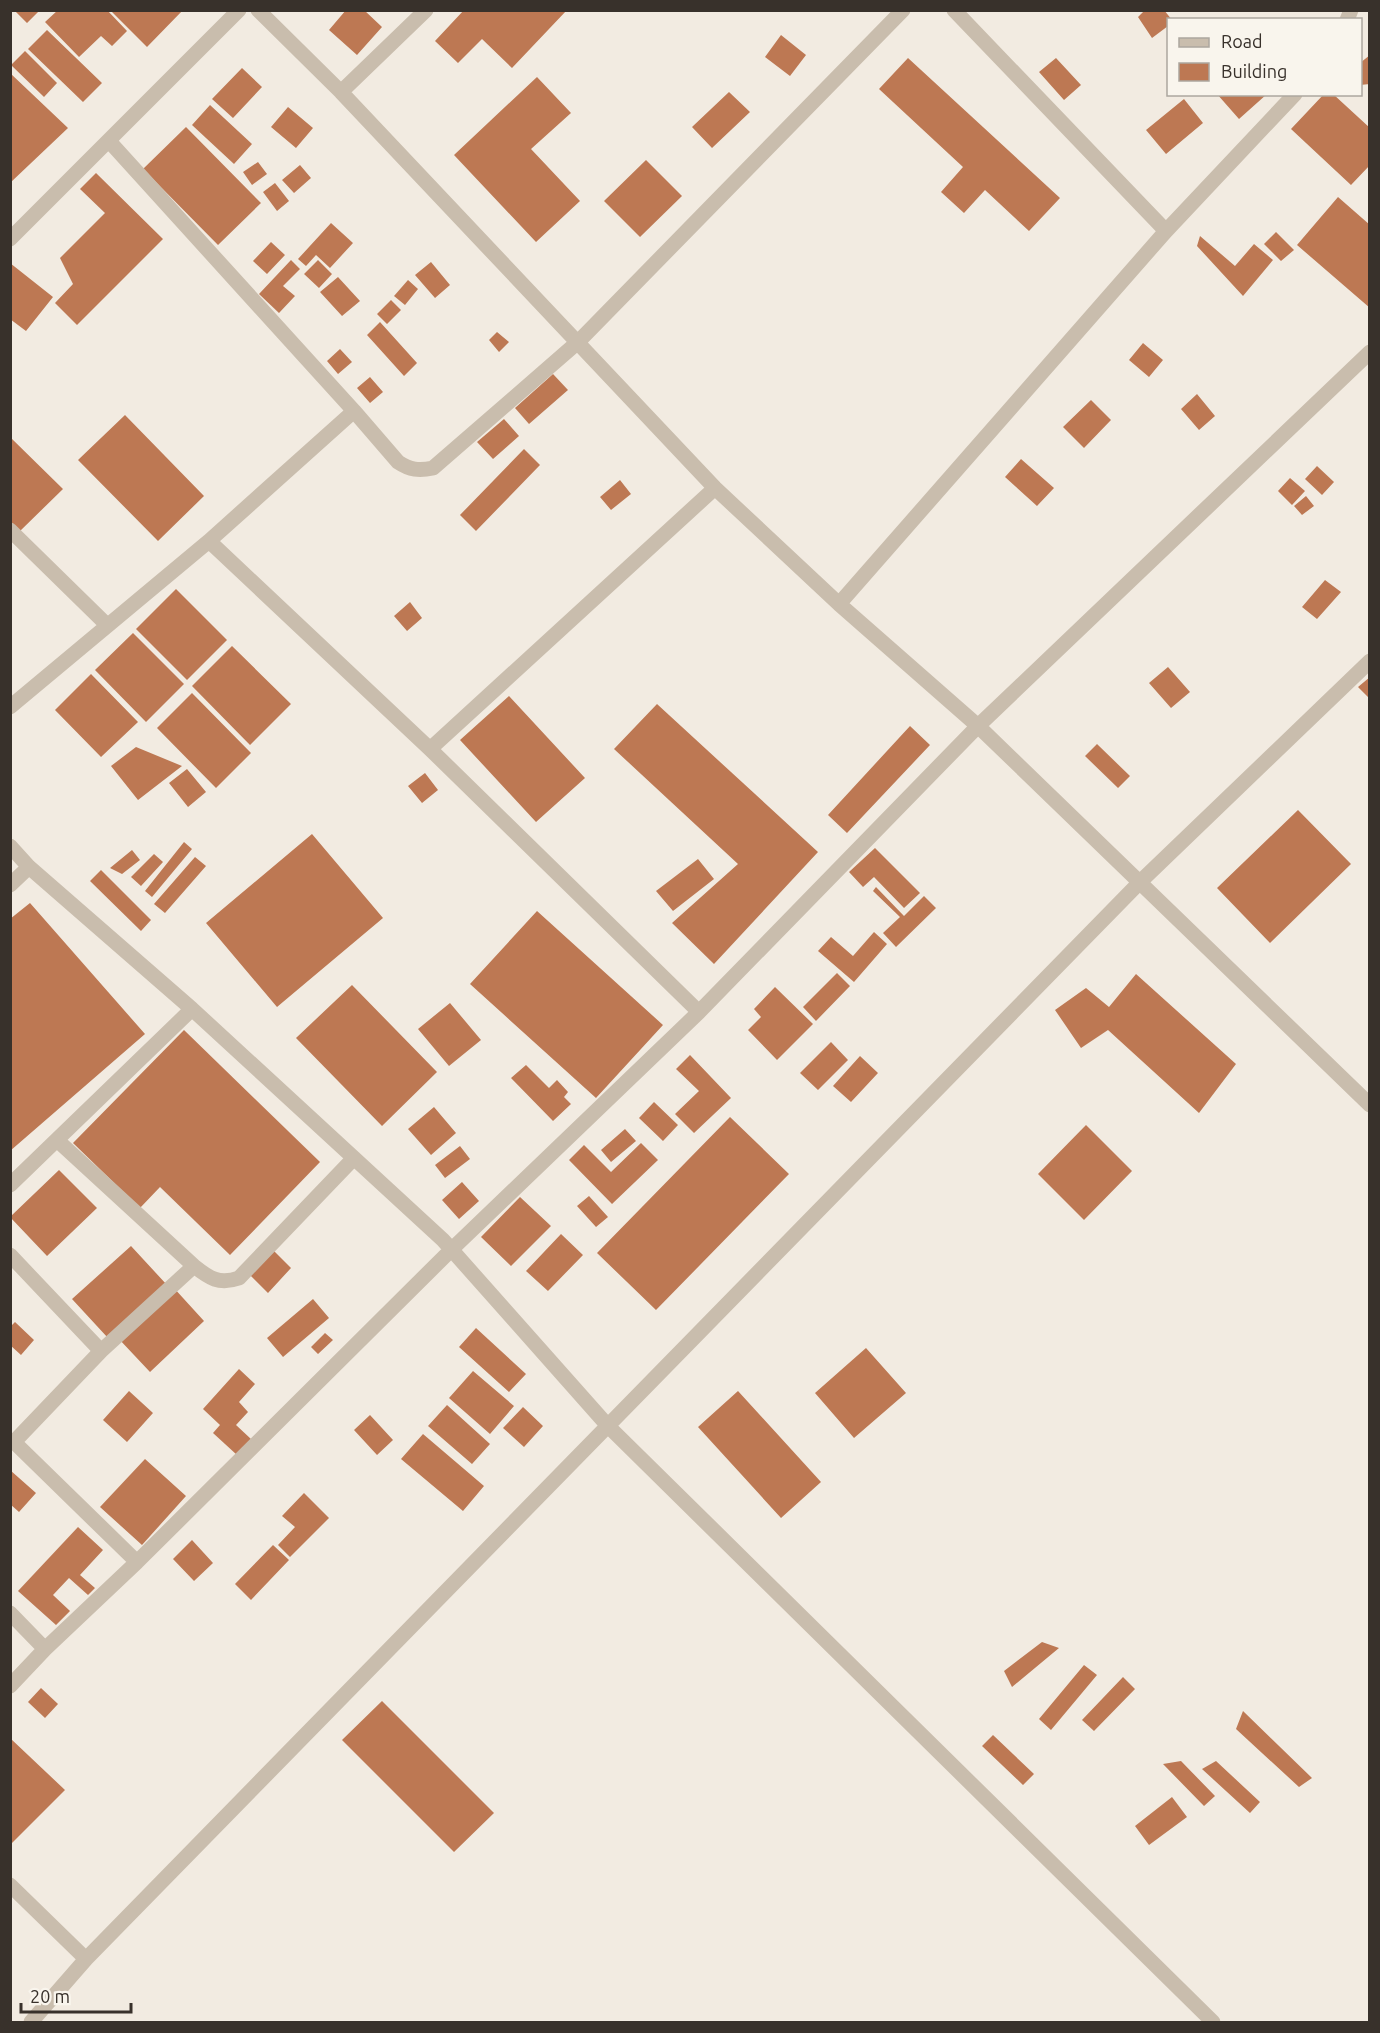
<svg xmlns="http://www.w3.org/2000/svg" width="1380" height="2033" font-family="Ubuntu,sans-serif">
<rect width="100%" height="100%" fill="#f2ebe1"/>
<path fill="#bd7853" d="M 14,10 L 40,10 L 27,23 Z
M 58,10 L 107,10 L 127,31 L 112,46 L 101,36 L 79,57 L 45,22 Z
M 110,10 L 183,10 L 147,47 Z
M 346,10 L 364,10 L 382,27 L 357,55 L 329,30 Z
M 464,10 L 567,10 L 512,68 L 482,39 L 458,63 L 435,41 Z
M 1145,10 L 1164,10 L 1172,20 L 1168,20 L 1168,26 L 1152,38 L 1138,17 Z
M 47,30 L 102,83 L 83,102 L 28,49 Z
M 781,35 L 806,55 L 790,76 L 765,57 Z
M 25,51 L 57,83 L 44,97 L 11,65 Z
M 1370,55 L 1370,84 L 1360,85 L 1360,63 Z
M 908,58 L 1060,198 L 1029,231 L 985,190 L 964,213 L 941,192 L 963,167 L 879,89 Z
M 1056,58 L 1081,85 L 1064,100 L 1039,72 Z
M 242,68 L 262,87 L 233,118 L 212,99 Z
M 10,73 L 68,128 L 10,183 Z
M 537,77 L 571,113 L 531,149 L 580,201 L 536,242 L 454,155 Z
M 729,92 L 750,112 L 712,148 L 692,127 Z
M 1217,94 L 1267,94 L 1239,119 Z
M 1324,94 L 1333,94 L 1370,128 L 1370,165 L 1351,185 L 1291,129 Z
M 1184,99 L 1203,123 L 1166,154 L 1146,130 Z
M 210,105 L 252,144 L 234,164 L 192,125 Z
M 288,107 L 313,128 L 296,148 L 271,127 Z
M 186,127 L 261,203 L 218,245 L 143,169 Z
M 646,160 L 682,196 L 640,237 L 604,201 Z
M 258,162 L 267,174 L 252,185 L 243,172 Z
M 300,165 L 311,178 L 294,193 L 282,180 Z
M 96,173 L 163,239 L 77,325 L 55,303 L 73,284 L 60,258 L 105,213 L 80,189 Z
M 275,183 L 289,201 L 277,211 L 263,192 Z
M 1338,197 L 1370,225 L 1370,308 L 1297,245 Z
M 331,223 L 353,243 L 330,268 L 316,255 L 306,266 L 298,259 Z
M 1276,232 L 1294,250 L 1281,261 L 1264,244 Z
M 1200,236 L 1235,266 L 1254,244 L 1273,260 L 1243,296 L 1197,246 Z
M 271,242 L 285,255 L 267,274 L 253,261 Z
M 291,260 L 300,269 L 283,286 L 295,296 L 279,313 L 259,294 Z
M 318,260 L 332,274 L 319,288 L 304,274 Z
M 431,262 L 450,285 L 435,298 L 415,275 Z
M 10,263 L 53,297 L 26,331 L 10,319 Z
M 338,277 L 360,301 L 342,316 L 320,292 Z
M 408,280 L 418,289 L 405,305 L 394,296 Z
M 391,300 L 401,310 L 387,324 L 377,314 Z
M 380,322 L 417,363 L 404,376 L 367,335 Z
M 497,332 L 509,342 L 499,352 L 489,340 Z
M 1143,343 L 1163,360 L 1149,377 L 1129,360 Z
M 340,349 L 352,362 L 338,374 L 327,361 Z
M 553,374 L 568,390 L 529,424 L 515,408 Z
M 370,377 L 383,392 L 370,403 L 357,388 Z
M 1197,394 L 1215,416 L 1199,430 L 1181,409 Z
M 1091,400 L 1111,420 L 1084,448 L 1063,427 Z
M 125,415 L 204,496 L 158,541 L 78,460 Z
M 504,419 L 519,436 L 493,459 L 477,442 Z
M 10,437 L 63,489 L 18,533 L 10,526 Z
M 524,449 L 540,465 L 476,531 L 460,515 Z
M 1021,459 L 1054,488 L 1037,506 L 1005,477 Z
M 1317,466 L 1334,482 L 1322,495 L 1305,479 Z
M 1290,478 L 1305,491 L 1292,505 L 1278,491 Z
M 620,480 L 631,494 L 611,510 L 600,497 Z
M 1306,496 L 1314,506 L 1302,515 L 1294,506 Z
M 1325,580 L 1341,592 L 1317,619 L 1302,607 Z
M 176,589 L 227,640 L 187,680 L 136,629 Z
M 410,602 L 422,618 L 407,631 L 394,616 Z
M 133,633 L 184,684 L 146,722 L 95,670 Z
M 232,646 L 291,704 L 250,745 L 192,686 Z
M 1168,667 L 1190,692 L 1171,708 L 1149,683 Z
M 91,674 L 138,722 L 101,757 L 55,710 Z
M 1370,677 L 1370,699 L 1358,687 Z
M 192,693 L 251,753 L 216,788 L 157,728 Z
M 509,696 L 585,778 L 536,822 L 460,740 Z
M 657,704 L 818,852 L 714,964 L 672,923 L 738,864 L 614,749 Z
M 910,726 L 930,745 L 847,833 L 828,815 Z
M 1097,744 L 1130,776 L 1118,788 L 1085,756 Z
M 136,747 L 182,766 L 138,800 L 111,766 Z
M 187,769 L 206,792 L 188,807 L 169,783 Z
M 425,773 L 438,790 L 422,803 L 408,786 Z
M 1298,810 L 1351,864 L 1270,943 L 1217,888 Z
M 312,834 L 383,918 L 277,1007 L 206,923 Z
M 184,842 L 192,849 L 152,897 L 145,891 Z
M 875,848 L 920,893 L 904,908 L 874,877 L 863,887 L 849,872 Z
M 132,850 L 140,860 L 122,874 L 110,868 Z
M 154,854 L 163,862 L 141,886 L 131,877 Z
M 195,857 L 206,866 L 165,913 L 154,904 Z
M 698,859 L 714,879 L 673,911 L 656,891 Z
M 101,870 L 151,920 L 141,931 L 90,881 Z
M 876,887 L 904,916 L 924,896 L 936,908 L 896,947 L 883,933 L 900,917 L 873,891 Z
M 30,903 L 145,1034 L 10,1151 L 10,919 Z
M 537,911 L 663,1025 L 596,1098 L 470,984 Z
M 874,932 L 887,944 L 854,982 L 818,951 L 831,937 L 853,956 Z
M 837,973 L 850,986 L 816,1021 L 803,1007 Z
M 1136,974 L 1236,1064 L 1199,1113 L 1108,1030 L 1081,1048 L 1055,1010 L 1086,988 L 1109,1007 Z
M 352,985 L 437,1072 L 382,1126 L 296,1038 Z
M 775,987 L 813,1024 L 777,1060 L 748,1030 L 761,1017 L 754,1009 Z
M 450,1003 L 481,1040 L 449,1066 L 418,1029 Z
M 184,1030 L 320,1162 L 230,1255 L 160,1187 L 140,1208 L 73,1143 Z
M 831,1042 L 848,1060 L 818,1090 L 800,1073 Z
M 690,1055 L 731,1098 L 694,1133 L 675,1114 L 699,1091 L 676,1069 Z
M 860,1056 L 878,1073 L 851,1102 L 833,1086 Z
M 526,1065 L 549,1088 L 557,1080 L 568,1092 L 564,1097 L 571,1104 L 553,1121 L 511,1078 Z
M 654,1102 L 678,1125 L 663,1141 L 639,1118 Z
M 434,1107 L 456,1133 L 431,1155 L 408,1129 Z
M 730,1117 L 789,1174 L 656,1310 L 597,1253 Z
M 1086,1125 L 1132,1171 L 1084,1220 L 1038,1174 Z
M 625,1129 L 636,1141 L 611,1162 L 601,1150 Z
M 641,1143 L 658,1160 L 612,1204 L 569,1160 L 584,1145 L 611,1172 Z
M 460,1146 L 470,1159 L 445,1178 L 435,1165 Z
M 59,1170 L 97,1208 L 47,1256 L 10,1217 Z
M 462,1182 L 479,1201 L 459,1219 L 442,1200 Z
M 589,1196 L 608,1217 L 596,1227 L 577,1206 Z
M 520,1197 L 551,1226 L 511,1266 L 481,1237 Z
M 561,1234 L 583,1255 L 548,1291 L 526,1271 Z
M 131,1246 L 167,1285 L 108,1338 L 72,1299 Z
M 272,1249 L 291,1268 L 268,1293 L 249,1274 Z
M 173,1287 L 204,1321 L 150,1372 L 118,1338 Z
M 313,1299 L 329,1318 L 283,1357 L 267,1338 Z
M 15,1322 L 34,1340 L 21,1355 L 10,1345 L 10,1327 Z
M 476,1328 L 526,1374 L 509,1392 L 459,1347 Z
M 325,1333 L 333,1340 L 318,1354 L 311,1347 Z
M 866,1348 L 906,1393 L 854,1438 L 815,1393 Z
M 239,1369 L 255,1384 L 239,1402 L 248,1412 L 236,1425 L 251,1439 L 237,1455 L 213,1433 L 220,1425 L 203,1409 Z
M 473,1371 L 514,1406 L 490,1434 L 449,1398 Z
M 129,1391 L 153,1413 L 127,1442 L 103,1420 Z
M 738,1391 L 821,1482 L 781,1518 L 698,1427 Z
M 447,1405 L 490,1444 L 472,1464 L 428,1426 Z
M 523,1407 L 543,1426 L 524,1447 L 503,1428 Z
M 370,1415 L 393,1440 L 377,1455 L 354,1430 Z
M 423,1434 L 484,1486 L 463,1511 L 401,1459 Z
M 145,1459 L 186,1496 L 142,1545 L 100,1507 Z
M 10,1470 L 36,1493 L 19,1512 L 10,1504 Z
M 304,1493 L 329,1518 L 290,1557 L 278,1545 L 295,1527 L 282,1516 Z
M 78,1527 L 103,1550 L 80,1575 L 95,1588 L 88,1595 L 69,1578 L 53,1595 L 70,1611 L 56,1625 L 18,1591 Z
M 192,1540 L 213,1563 L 194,1581 L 173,1559 Z
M 273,1545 L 289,1560 L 251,1600 L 235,1584 Z
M 1042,1642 L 1059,1648 L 1012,1687 L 1004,1671 Z
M 1084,1665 L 1097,1675 L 1051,1730 L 1039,1719 Z
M 1123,1677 L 1135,1689 L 1094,1731 L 1082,1720 Z
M 41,1688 L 58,1704 L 45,1718 L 28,1702 Z
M 382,1701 L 494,1813 L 454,1852 L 342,1740 Z
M 1243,1711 L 1312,1778 L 1299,1787 L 1236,1729 Z
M 993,1735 L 1034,1774 L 1023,1785 L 982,1746 Z
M 10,1738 L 65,1790 L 10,1845 Z
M 1181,1761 L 1215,1796 L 1204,1806 L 1163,1764 Z
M 1216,1761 L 1260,1802 L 1250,1813 L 1202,1769 Z
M 1172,1797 L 1187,1817 L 1149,1845 L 1135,1826 Z"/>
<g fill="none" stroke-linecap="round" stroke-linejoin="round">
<path stroke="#c9bdad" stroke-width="15" d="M 258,10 L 341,92 L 715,488 L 839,604 L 978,726 L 1370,1105
M 954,10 L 1166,231
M 1347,20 L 1351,10
M 341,92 L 426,10
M 109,141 L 354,411 L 209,541
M 10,239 L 239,10
M 354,411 L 398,462 C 410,470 419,471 433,468 L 578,342 L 903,10
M 10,530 L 107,625
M 839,604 L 1166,231 L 1295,94
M 10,707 L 209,541 L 430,749 L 699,1012
M 430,749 L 715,488
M 10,846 L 29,867 L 192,1009 L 443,1240 L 608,1426 L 1213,2022
M 10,885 L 29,867
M 58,1141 L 194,1266 C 209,1278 219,1285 239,1278 L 354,1158
M 10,1185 L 192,1009
M 10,1255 L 101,1351 L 14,1442 L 137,1562
M 101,1351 L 194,1266
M 10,1613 L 45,1649
M 10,1686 L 45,1649 L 137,1562 L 451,1250 L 699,1012 L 978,726 L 1370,352
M 10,1885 L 86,1959
M 31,2022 L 86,1959 L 1140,882 L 1370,661"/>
</g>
<rect width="1380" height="2033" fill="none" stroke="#38312b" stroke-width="24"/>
<rect x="1167" y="18" width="195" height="78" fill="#f9f5ed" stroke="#aca79f" stroke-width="1.5"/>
<rect x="1179" y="38" width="30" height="9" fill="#c9bdad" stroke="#aca79f" stroke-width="1.5"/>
<text x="1221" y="48" font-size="18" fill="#38312b">Road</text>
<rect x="1179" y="63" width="30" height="18" fill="#bd7853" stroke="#aca79f" stroke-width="1.5"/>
<text x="1221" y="78" font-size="18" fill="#38312b">Building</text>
<path d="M21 2003v9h110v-9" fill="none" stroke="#38312b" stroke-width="3"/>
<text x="30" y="2003" font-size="18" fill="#38312b" stroke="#f9f5ed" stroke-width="4.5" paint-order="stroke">20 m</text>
</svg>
